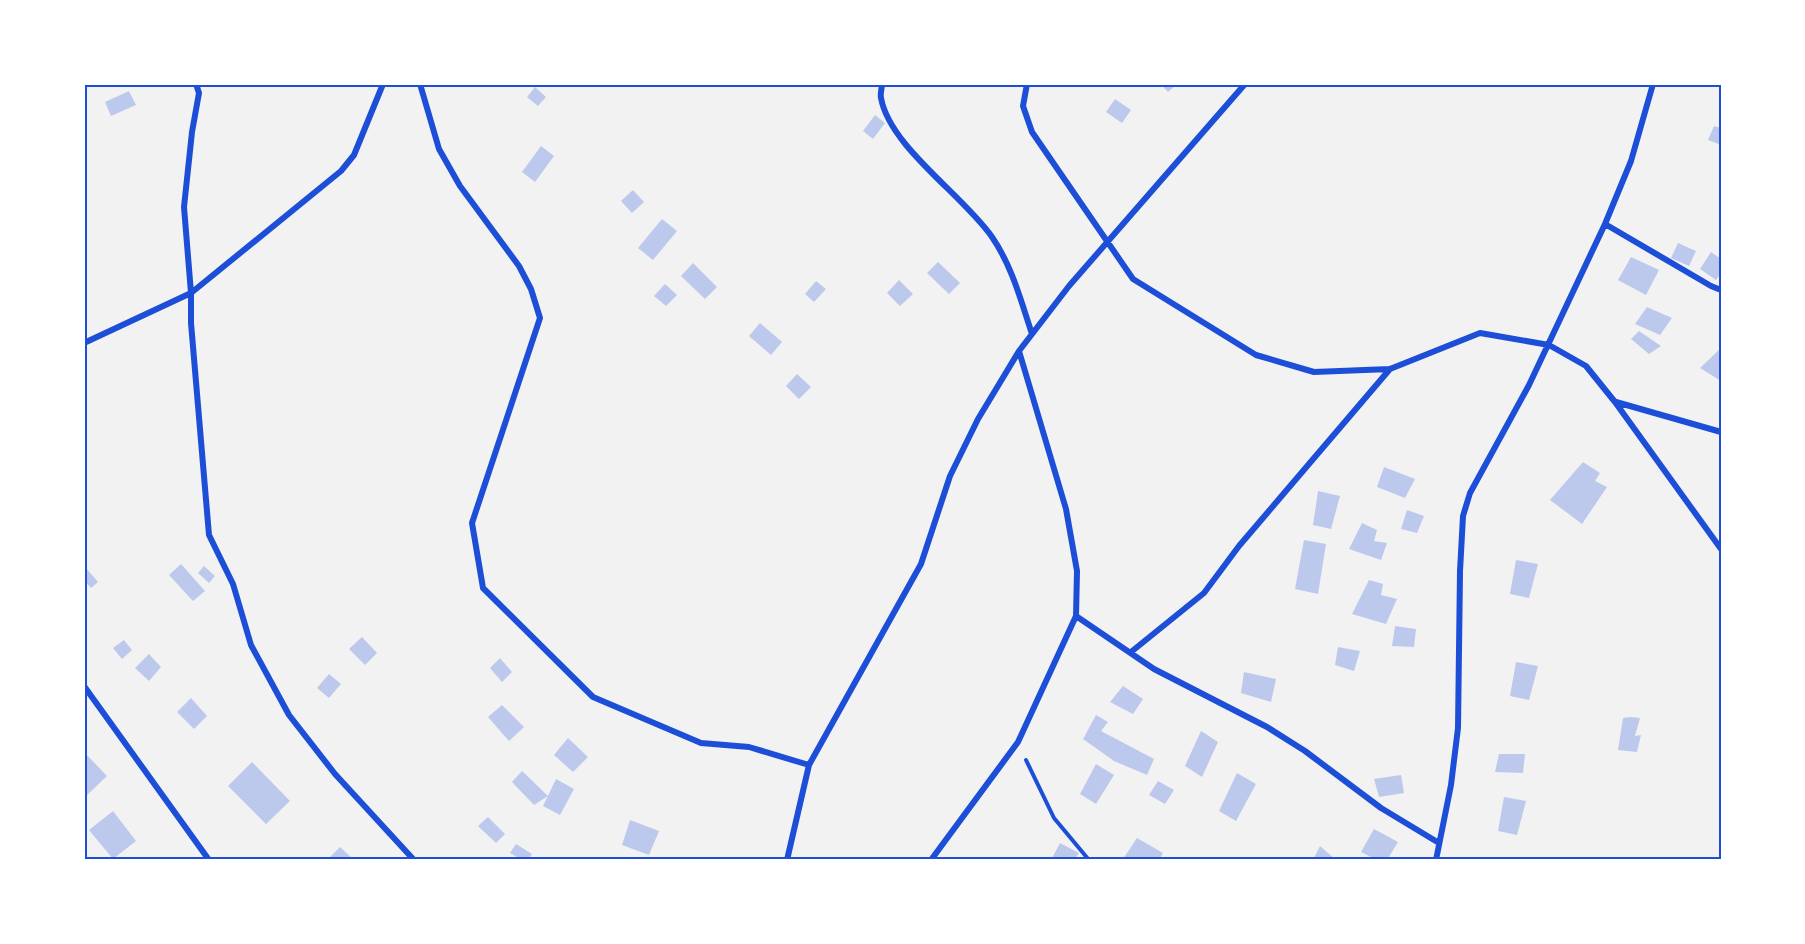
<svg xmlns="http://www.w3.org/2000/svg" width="1805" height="944" font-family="'Roboto Condensed',sans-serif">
<rect width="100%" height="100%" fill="#f2f2f2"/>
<path fill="#bdc9ec" d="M 1161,84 L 1177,84 L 1168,92 Z
M 535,87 L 546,97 L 538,106 L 527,97 Z
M 129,91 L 136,105 L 111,116 L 105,102 Z
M 1115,99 L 1131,110 L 1122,123 L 1106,112 Z
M 875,115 L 885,123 L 873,139 L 863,131 Z
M 1714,126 L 1721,128 L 1721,145 L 1708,140 Z
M 541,146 L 554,156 L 535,182 L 522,172 Z
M 633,190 L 644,202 L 632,213 L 621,201 Z
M 662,219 L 677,231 L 653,260 L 638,248 Z
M 1678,243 L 1696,251 L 1689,266 L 1671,258 Z
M 1711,252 L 1721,259 L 1721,273 L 1716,280 L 1700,269 Z
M 1631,257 L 1659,270 L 1646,295 L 1618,280 Z
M 938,262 L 960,283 L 949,294 L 927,273 Z
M 693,263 L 717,287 L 705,299 L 681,276 Z
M 899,280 L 913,294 L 900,306 L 887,293 Z
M 816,281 L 826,289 L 814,302 L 805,294 Z
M 665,284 L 677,295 L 666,306 L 654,296 Z
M 1647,307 L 1672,318 L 1660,335 L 1635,324 Z
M 760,323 L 782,342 L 771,355 L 749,336 Z
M 1639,331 L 1661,346 L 1649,354 L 1631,339 Z
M 1721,348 L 1721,381 L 1700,368 Z
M 797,374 L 811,387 L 799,399 L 786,386 Z
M 1583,462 L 1600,473 L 1595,481 L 1607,487 L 1582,524 L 1550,500 Z
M 1384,467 L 1415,479 L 1405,498 L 1377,487 Z
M 1318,491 L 1340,496 L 1331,529 L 1313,525 Z
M 1407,510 L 1424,516 L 1417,533 L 1401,529 Z
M 1362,523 L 1377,530 L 1374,541 L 1387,543 L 1381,560 L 1349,549 Z
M 1304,540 L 1326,544 L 1318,594 L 1295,589 Z
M 1516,560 L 1538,564 L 1529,598 L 1510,594 Z
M 181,564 L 205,591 L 193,601 L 169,575 Z
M 204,566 L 215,576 L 209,583 L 198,573 Z
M 86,568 L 98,582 L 91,588 L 84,580 L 84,570 Z
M 1369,580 L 1383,584 L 1381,595 L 1397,599 L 1386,624 L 1352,614 Z
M 1395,626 L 1416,629 L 1414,647 L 1392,646 Z
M 362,637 L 377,653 L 365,665 L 349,649 Z
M 124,640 L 132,650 L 122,659 L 113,648 Z
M 1338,647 L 1360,651 L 1354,671 L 1335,665 Z
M 149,654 L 161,667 L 149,681 L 135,668 Z
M 500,658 L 512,672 L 502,682 L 490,668 Z
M 1516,662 L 1538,666 L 1529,700 L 1510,696 Z
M 1244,672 L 1276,679 L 1271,702 L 1241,693 Z
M 329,674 L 341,684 L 329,698 L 317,688 Z
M 1123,686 L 1143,699 L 1133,714 L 1110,702 Z
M 191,698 L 207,716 L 194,729 L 177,712 Z
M 502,705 L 524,727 L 509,741 L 488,717 Z
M 1096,715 L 1108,722 L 1101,731 L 1154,759 L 1147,775 L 1114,761 L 1083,739 Z
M 1630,717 L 1640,718 L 1635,736 L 1641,735 L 1637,752 L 1618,750 L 1623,718 Z
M 1201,731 L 1218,742 L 1202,777 L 1185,766 Z
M 568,738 L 588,757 L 573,772 L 554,755 Z
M 84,752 L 107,776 L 84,798 Z
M 1499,754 L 1525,754 L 1523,773 L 1495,772 Z
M 252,762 L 290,801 L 266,824 L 228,786 Z
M 1096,764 L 1114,775 L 1096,804 L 1080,794 Z
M 522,771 L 548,796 L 534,805 L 512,782 Z
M 1237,773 L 1256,784 L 1236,821 L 1219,811 Z
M 1401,775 L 1404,793 L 1379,797 L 1374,779 Z
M 556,779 L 574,789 L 560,815 L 543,806 Z
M 1158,781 L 1174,790 L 1165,804 L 1149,795 Z
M 1504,797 L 1526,801 L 1517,835 L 1498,831 Z
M 113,811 L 136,841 L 113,859 L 89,830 Z
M 488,817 L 505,834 L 496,843 L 478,826 Z
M 630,820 L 659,831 L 649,855 L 622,845 Z
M 1374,829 L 1398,842 L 1387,860 L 1377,860 L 1361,852 Z
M 1137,838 L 1163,853 L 1159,860 L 1123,859 Z
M 1060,843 L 1079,853 L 1074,860 L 1051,860 Z
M 516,844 L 532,854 L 528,860 L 522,860 L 510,853 Z
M 1320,846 L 1336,860 L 1313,860 Z
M 340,847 L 354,860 L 327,860 Z"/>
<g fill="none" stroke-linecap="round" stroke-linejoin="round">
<path stroke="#1d4ed8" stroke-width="4" d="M 1026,760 L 1054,818 L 1089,860"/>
<path stroke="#1d4ed8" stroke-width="6" d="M 383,84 L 354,155 L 341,171 L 191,293 L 191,323 L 209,535 L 233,584 L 251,645 L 289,715 L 335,774 L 414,860
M 420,84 L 439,149 L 460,186 L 519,266 L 531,289 L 540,318 L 472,523 L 483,588 L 593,697 L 701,743 L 749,747 L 809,765
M 882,84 C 882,88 880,93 881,98 C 890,147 963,195 992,237 C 1012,266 1021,301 1032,334
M 1027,84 L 1023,106 L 1032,132 L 1133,279 L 1256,355 L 1314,372 L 1390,369 L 1480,333 L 1549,345 L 1586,366 L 1615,402 L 1721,549
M 1605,224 L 1711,286 L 1721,290
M 84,343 L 191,293 L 184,207 L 192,132 L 199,93 L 196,84
M 1616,402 L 1721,432
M 1076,616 L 1154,669 L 1267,727 L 1305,751 L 1381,808 L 1439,843
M 1131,652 L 1204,593 L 1239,546 L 1390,369
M 84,686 L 209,860
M 787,860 L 809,765 L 921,564 L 950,476 L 978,419 L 1019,351 L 1069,286 L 1245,84
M 931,860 L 1018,742 L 1076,616 L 1077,571 L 1066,509 L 1019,351
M 1436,860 L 1451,785 L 1458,728 L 1460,571 L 1463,516 L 1470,493 L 1529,385 L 1605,224 L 1631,161 L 1653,84"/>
</g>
<rect width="1805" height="944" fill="none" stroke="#ffffff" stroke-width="171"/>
<rect x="86" y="86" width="1634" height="772" fill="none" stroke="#1d4ed8" stroke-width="2"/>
</svg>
